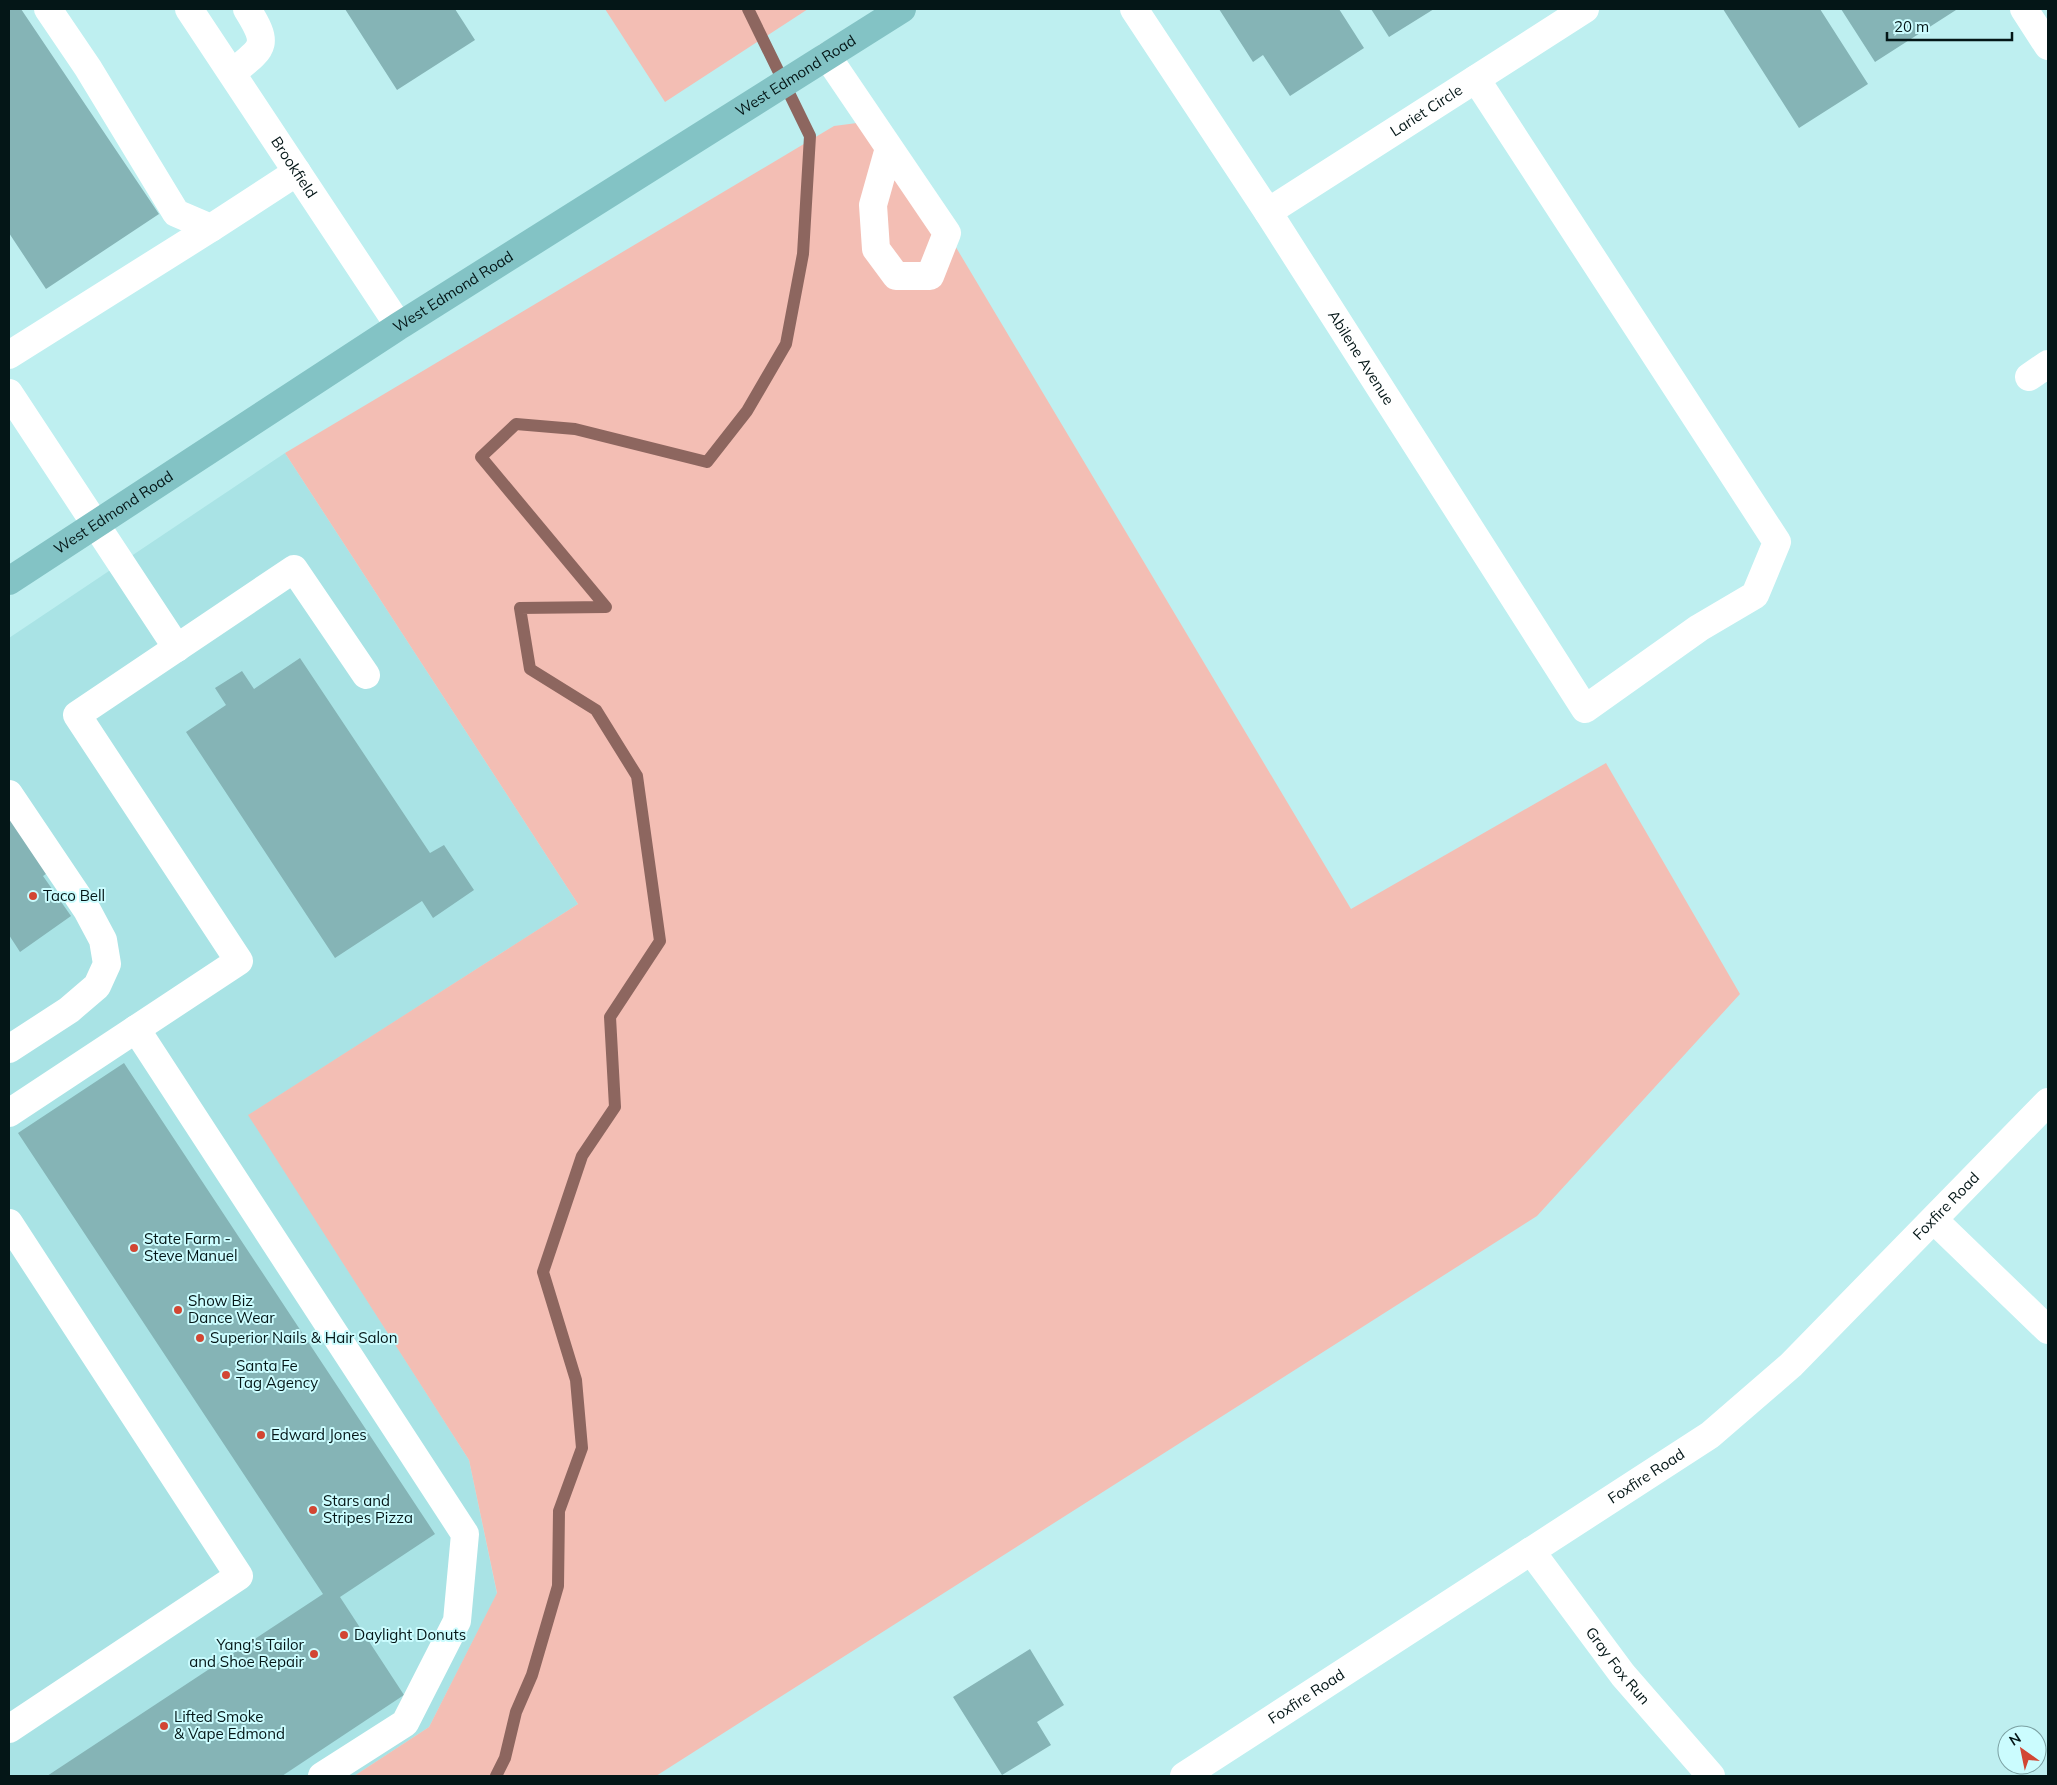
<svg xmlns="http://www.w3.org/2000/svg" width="2057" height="1785" font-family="Mulish,sans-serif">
<rect width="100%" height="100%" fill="#beeff0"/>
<path fill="#a9e3e5" d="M 285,453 L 578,904 L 249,1115 L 469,1460 L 497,1594 L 429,1727 L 354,1776 L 9,1776 L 9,638 Z"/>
<path fill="#f3beb4" d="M 605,9 L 808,9 L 665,102 Z
M 880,120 L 1351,909 L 1606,763 L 1740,994 L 1537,1216 L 656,1776 L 354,1776 L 429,1727 L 497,1593 L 469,1460 L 248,1115 L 578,904 L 285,453 L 834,126 Z"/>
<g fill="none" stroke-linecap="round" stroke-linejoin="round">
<path stroke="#8d665f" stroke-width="12" d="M 496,1776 L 505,1758 L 516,1712 L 532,1675 L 558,1586 L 559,1511 L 582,1448 L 576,1380 L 543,1272 L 582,1156 L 615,1107 L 610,1017 L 660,941 L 637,776 L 596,710 L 530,669 L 520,608 L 606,607 L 481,457 L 516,424 L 575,429 L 707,462 L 747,411 L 786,344 L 803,254 L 810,136 L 748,9"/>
</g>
<path fill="#85b4b6" d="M 9,9 L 21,9 L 159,214 L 46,289 L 9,233 Z
M 345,9 L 455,9 L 475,40 L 397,90 Z
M 1219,9 L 1339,9 L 1364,48 L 1290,96 L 1263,55 L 1253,62 Z
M 1371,9 L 1434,9 L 1389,37 Z
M 1723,9 L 1820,9 L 1868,84 L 1799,128 Z
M 1841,9 L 1955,9 L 1956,10 L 1875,62 Z
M 300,658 L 430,853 L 444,845 L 474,890 L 433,918 L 422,901 L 335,958 L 186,732 L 226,705 L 215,688 L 242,671 L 254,689 Z
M 9,810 L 53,869 L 43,876 L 71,916 L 20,952 L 9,935 Z
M 124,1063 L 435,1534 L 340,1597 L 404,1695 L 282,1776 L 47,1776 L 323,1594 L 18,1133 Z
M 1030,1649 L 1064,1705 L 1037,1722 L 1051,1745 L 1002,1775 L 953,1697 Z"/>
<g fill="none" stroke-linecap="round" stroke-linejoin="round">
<g stroke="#fff" stroke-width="28">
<path d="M 48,9 L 88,68 L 176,213 L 211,228 L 297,172"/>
<path id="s1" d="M 189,9 L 399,326"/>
<path id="s2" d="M 1134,9 L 1268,212 L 1585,709 L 1699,628 L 1755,595 L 1777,542 L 1476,79"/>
<path d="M 2024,9 L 2048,46"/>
<path d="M 827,56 L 947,233 L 930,276 L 896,276 L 876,249 L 873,205 L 889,148"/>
<path d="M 232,73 C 264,47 270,46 247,9"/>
<path id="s3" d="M 1268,212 L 1585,9"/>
<path d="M 9,355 L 211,228"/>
<path d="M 2029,377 L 2048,364"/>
<path d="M 9,393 L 177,648"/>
<path d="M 9,794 L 87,910 L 103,940 L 107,964 L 97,986 L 69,1010 L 9,1049"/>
<path d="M 136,1029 L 465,1534 L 457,1621 L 405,1723 L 322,1776"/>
<path d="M 9,1113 L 239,961 L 77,715 L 294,569 L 366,675"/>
<path d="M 1934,1220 L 2048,1330"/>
<path d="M 9,1223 L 239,1576 L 9,1729"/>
<path id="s4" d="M 1531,1551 L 1623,1675 L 1711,1776"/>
<path id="s5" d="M 1184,1776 L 1710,1435 L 1791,1365 L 2048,1102"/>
</g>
<path stroke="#83c3c5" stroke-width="28" id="s6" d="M 9,581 L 399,326 L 902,9"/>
</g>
<g fill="#d24633" stroke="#cbfcfe" stroke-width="2">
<circle cx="33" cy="896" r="5"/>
<circle cx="134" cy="1248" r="5"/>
<circle cx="178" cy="1310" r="5"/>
<circle cx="200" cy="1338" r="5"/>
<circle cx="226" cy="1375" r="5"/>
<circle cx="261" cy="1435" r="5"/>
<circle cx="313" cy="1510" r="5"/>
<circle cx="344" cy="1635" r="5"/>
<circle cx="314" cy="1654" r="5"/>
<circle cx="164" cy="1726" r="5"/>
</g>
<g text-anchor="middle" stroke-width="4" stroke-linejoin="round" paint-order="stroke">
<g font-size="15" fill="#041617" stroke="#cbfcfe">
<text dy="5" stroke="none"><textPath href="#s6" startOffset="935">West Edmond Road</textPath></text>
<text dy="5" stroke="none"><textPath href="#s3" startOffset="188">Lariet Circle</textPath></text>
<text dy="5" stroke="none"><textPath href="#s1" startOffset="190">Brookfield</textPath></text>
<text dy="5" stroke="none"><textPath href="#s6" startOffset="530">West Edmond Road</textPath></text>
<text dy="5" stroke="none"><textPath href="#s2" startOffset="416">Abilene Avenue</textPath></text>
<text dy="5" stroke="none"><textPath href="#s6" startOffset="125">West Edmond Road</textPath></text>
<text dy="5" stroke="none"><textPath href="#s5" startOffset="956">Foxfire Road</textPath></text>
<text dy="5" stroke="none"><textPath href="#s5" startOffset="551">Foxfire Road</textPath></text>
<text dy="5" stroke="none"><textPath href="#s4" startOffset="144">Gray Fox Run</textPath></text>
<text dy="5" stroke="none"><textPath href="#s5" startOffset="146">Foxfire Road</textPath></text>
</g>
<g font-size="15" fill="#041617" stroke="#cbfcfe" text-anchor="start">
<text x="43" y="901">Taco Bell</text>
<text x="144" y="1244">State Farm -<tspan x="144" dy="17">Steve Manuel</tspan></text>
<text x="188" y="1306">Show Biz<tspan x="188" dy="17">Dance Wear</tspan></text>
<text x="210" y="1343">Superior Nails &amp; Hair Salon</text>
<text x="236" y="1371">Santa Fe<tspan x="236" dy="17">Tag Agency</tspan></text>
<text x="271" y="1440">Edward Jones</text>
<text x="323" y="1506">Stars and<tspan x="323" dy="17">Stripes Pizza</tspan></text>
<text x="354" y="1640">Daylight Donuts</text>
<text x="304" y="1650" text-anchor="end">Yang's Tailor<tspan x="304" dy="17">and Shoe Repair</tspan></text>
<text x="174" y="1722">Lifted Smoke<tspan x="174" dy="17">&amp; Vape Edmond</tspan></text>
</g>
</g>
<rect width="2057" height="1785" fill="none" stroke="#041617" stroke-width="20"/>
<g transform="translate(2022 1750) rotate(327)"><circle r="24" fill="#cbfcfe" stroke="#7ba0a2"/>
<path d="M0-4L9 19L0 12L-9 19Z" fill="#d24633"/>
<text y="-8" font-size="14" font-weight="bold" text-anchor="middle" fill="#041617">N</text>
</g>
<path d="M1887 32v8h125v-8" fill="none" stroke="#041617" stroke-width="2.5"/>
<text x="1894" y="32" font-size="15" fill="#041617" stroke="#cbfcfe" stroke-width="4" paint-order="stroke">20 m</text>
</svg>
